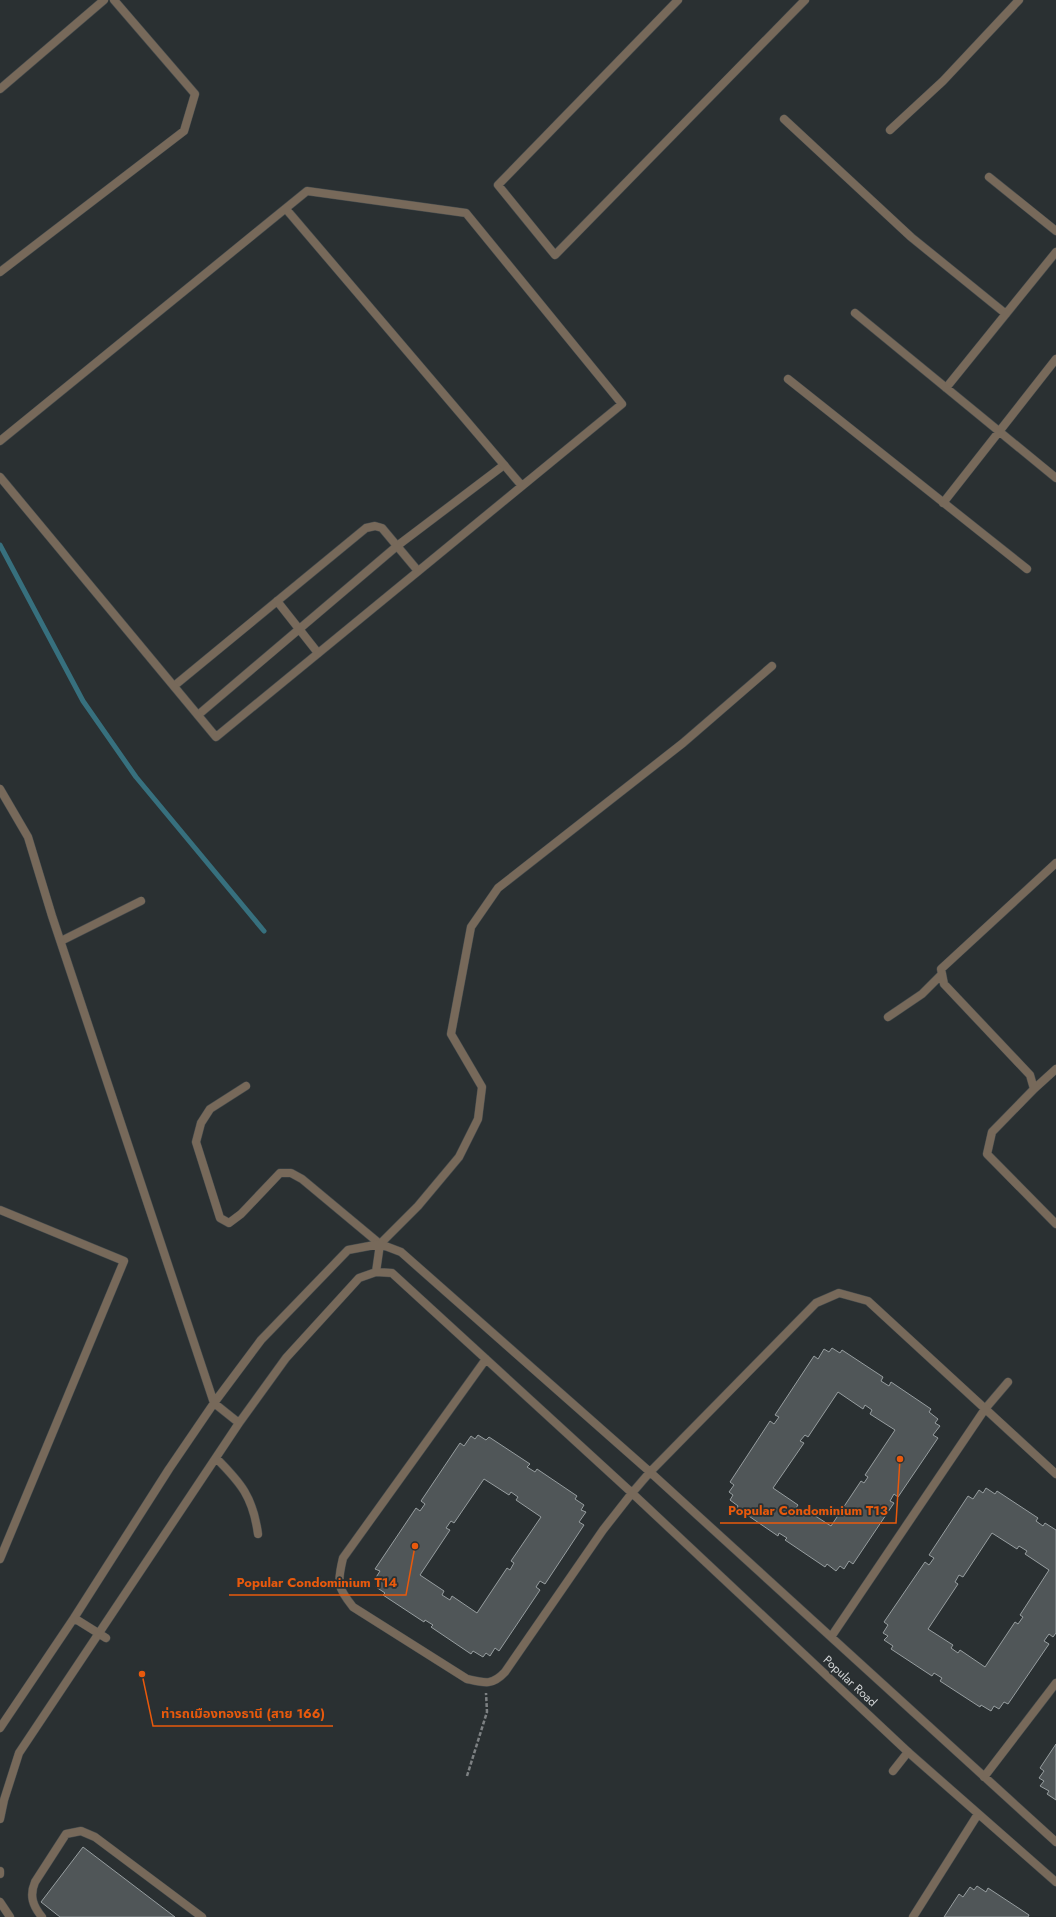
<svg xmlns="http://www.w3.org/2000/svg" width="1056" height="1917" font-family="Jost,'Noto Sans Thai',sans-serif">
<rect width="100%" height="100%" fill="#2a3032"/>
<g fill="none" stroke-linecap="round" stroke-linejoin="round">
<path stroke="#37707e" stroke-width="5" d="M 0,545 L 83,701 L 136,777 L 264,931"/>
</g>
<path fill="#505658" stroke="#979ea0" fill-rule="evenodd" d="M 832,1348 L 840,1353 L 842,1350 L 883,1377 L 881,1381 L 889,1386 L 891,1382 L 931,1409 L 929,1412 L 938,1419 L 935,1423 L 940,1426 L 933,1435 L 938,1438 L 898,1497 L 894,1494 L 890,1501 L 894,1503 L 853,1564 L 849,1561 L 844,1569 L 840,1566 L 836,1571 L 827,1564 L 825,1567 L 785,1540 L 787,1538 L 779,1533 L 778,1536 L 737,1508 L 738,1506 L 730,1500 L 733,1495 L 729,1492 L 734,1485 L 730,1482 L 770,1421 L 774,1424 L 779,1417 L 775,1415 L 814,1356 L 818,1359 L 824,1349 L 829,1352 ZM 838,1392 L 863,1409 L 865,1405 L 872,1410 L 870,1414 L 895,1430 L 865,1475 L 868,1477 L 864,1483 L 861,1481 L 831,1526 L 806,1510 L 804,1513 L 796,1508 L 798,1505 L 773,1488 L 804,1443 L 800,1441 L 805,1435 L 808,1437 Z
M 478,1435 L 486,1440 L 489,1437 L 530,1464 L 527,1467 L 535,1472 L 537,1469 L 577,1496 L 575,1499 L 584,1505 L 581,1510 L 586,1512 L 579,1522 L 584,1525 L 545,1584 L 540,1581 L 536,1587 L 540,1590 L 499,1651 L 495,1648 L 490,1656 L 486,1653 L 483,1657 L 473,1651 L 471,1654 L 431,1627 L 433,1625 L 425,1620 L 424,1622 L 383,1595 L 385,1593 L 376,1587 L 379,1582 L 375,1579 L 380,1571 L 375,1569 L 416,1508 L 420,1511 L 425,1504 L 421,1501 L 460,1443 L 464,1446 L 471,1436 L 475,1439 ZM 484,1479 L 509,1495 L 511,1492 L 518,1497 L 516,1500 L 541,1517 L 511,1561 L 514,1563 L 510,1570 L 507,1568 L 477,1613 L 452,1596 L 450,1600 L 442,1595 L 444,1591 L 420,1575 L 450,1530 L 446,1528 L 451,1521 L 454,1523 Z
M 986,1488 L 995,1494 L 997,1491 L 1038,1518 L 1036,1521 L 1043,1526 L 1045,1523 L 1056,1530 L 1056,1633 L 1053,1637 L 1049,1634 L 1044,1641 L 1049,1644 L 1008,1704 L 1004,1702 L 999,1709 L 994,1706 L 991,1711 L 981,1705 L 980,1707 L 940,1681 L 942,1678 L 934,1673 L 932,1676 L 891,1649 L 893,1646 L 884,1640 L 888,1636 L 883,1633 L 888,1625 L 884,1622 L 925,1562 L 929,1565 L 934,1558 L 929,1555 L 968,1496 L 973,1499 L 979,1490 L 983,1493 ZM 992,1533 L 1017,1549 L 1019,1546 L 1027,1551 L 1025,1554 L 1049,1570 L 1020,1615 L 1023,1617 L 1018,1624 L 1015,1622 L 985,1667 L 960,1650 L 958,1653 L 951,1648 L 953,1645 L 928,1629 L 958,1584 L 955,1582 L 959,1575 L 963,1577 Z
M 1056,1744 L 1056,1800 L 1047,1794 L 1049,1791 L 1040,1786 L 1044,1781 L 1039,1778 L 1044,1771 L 1040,1768 Z
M 83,1847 L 175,1917 L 60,1917 L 41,1902 Z
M 977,1886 L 986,1892 L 988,1888 L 1029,1915 L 1028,1917 L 944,1917 L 959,1894 L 963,1897 L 970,1887 L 974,1890 Z"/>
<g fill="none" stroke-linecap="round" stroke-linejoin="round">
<g stroke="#454b4d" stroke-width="9">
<path id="service" d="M 277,601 L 318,653
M 174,686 L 366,528 L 375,526 L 382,528 L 418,571
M 198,715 L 397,546 L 504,465
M 61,941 L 141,901
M 246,1086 L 210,1109 L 201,1123 L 196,1142 L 220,1218 L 229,1223 L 241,1214 L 280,1173 L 291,1173 L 302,1179 L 380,1244 L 418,1206 L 459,1157 L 478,1119 L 482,1087 L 451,1034 L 471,927 L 498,888 L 683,743 L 772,666
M 0,1210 L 124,1261 L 0,1559
M 985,1409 L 1008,1382
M 98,1633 L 106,1638
M 893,1771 L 908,1752
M 42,1917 C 33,1906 29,1896 35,1882 L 66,1834 L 81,1831 L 95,1837 L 202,1917"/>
</g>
<g stroke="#454b4d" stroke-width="9">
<path id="minor" d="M 678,0 L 498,185 L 555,255 L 805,0
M 0,89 L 104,0
M 784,119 L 911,237 L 1006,314
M 890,130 L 943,81 L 1019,0
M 989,177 L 1056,231
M 286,209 L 522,486
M 0,272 L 184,131 L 195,94 L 114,0
M 855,313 L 1056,478
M 788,379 L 1027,569
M 946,388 L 1056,252
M 0,441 L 307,191 L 466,213 L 622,404 L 216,737 L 0,477
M 943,503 L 1056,359
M 0,789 L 28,837 L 52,916 L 214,1403 L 239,1423
M 1056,863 L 941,969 L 944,984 L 1030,1075 L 1034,1089 L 992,1132 L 987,1154 L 1056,1224
M 888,1017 L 922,994 L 942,974
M 1034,1089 L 1056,1069
M 376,1272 L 380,1244
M 486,1359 L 343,1558 C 337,1583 337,1587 353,1607 L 467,1679 C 484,1683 492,1686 505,1672 L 603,1530 L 632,1493 L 650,1472 L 816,1303 L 839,1293 L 868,1301 L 1056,1474
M 216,1458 C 241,1483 253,1497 258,1534
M 74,1618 L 98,1633
M 831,1637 L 985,1409
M 0,1728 L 74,1618 L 169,1469 L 214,1403 L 261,1340 L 348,1250 L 380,1244 L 401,1252 L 650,1472 L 1056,1842
M 984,1777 L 1056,1683
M 0,1819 L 4,1800 L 19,1753 L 239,1423 L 286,1358 L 359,1278 L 376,1272 L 392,1273 L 632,1493 L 908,1752 L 1056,1882
M 0,1871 L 0,1874
M 0,1902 L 10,1917
M 913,1917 L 978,1814"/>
</g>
<path stroke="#7d8183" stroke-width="2.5" stroke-dasharray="4 2" stroke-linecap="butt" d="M 467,1776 L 487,1712 L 486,1693"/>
<use href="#service" stroke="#77695a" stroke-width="8"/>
<use href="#minor" stroke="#77695a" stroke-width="8"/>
</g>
<g text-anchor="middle" stroke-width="3.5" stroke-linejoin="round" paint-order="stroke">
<g font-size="12" fill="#d4d7d8" stroke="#2a3032">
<text transform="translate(850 1681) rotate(43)" y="4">Popular Road</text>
</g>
</g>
<path fill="none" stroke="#e8590c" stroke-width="1.5" d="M900 1459L896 1523H720M415 1546L406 1595H229M142 1674L153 1726H333"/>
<g fill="#e8590c" stroke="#2a3032" stroke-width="1.5">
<circle cx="900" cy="1459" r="4"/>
<circle cx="415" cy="1546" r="4"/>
<circle cx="142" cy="1674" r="4"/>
</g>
<g font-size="13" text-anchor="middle" font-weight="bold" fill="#e8590c" stroke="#2a3032" stroke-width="3.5" stroke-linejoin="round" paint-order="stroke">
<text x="808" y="1515">Popular Condominium T13</text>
<text x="317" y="1587">Popular Condominium T14</text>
<text x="243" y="1718">ท่ารถเมืองทองธานี (สาย 166)</text>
</g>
</svg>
